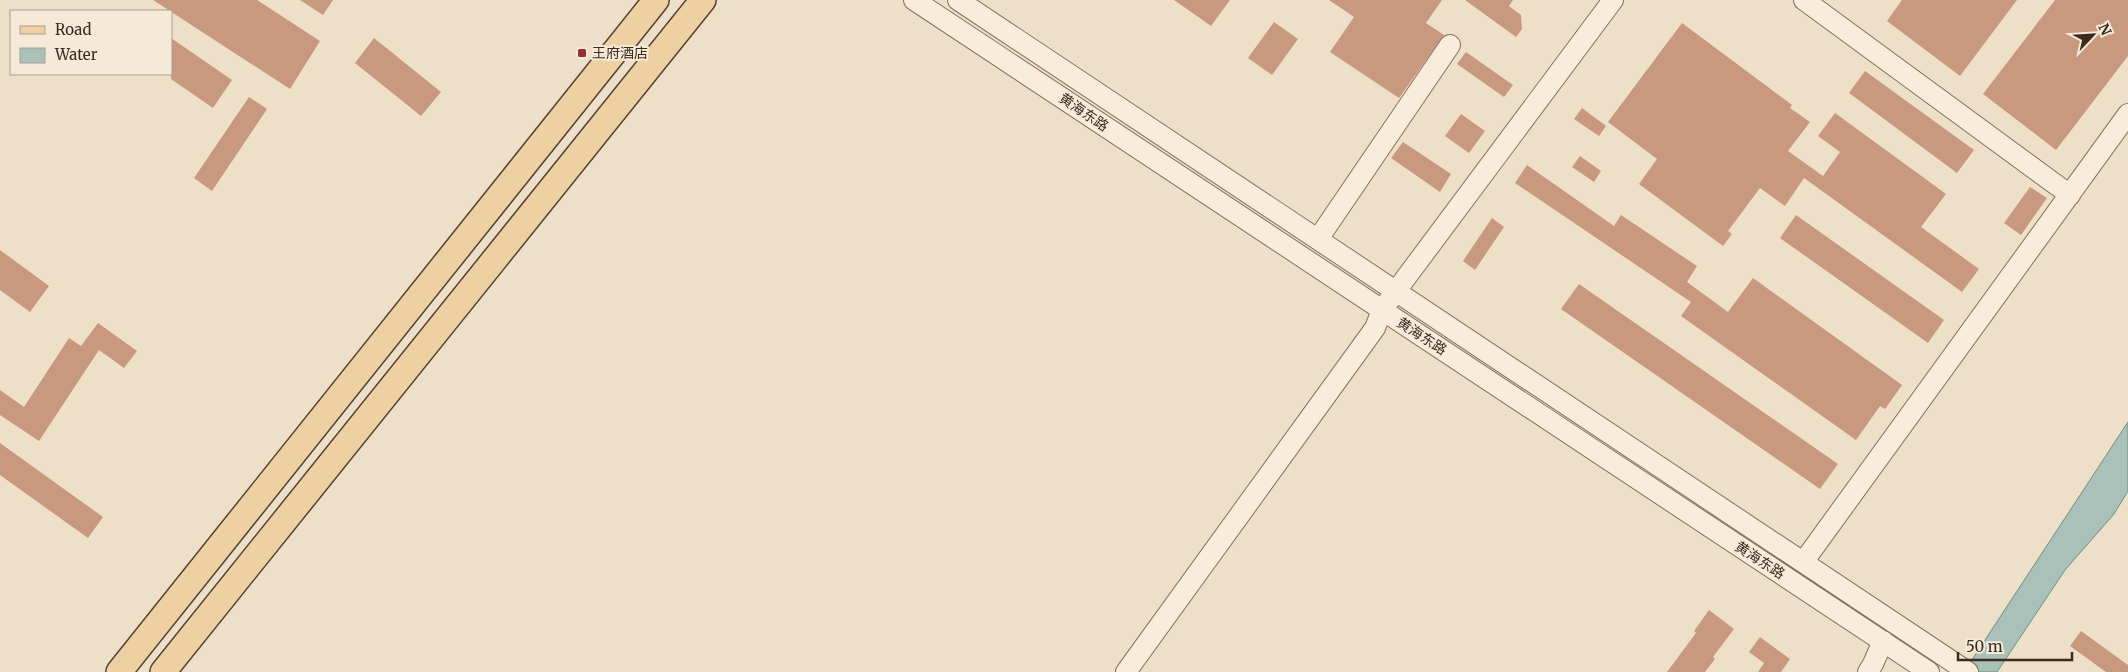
<svg xmlns="http://www.w3.org/2000/svg" width="2128" height="672" font-family="Merriweather,'Noto Sans SC',serif">
<rect width="100%" height="100%" fill="#eddfc8"/>
<path fill="#a9c1b8" stroke="#6f8f85" d="M 2128,422 L 2128,491 L 2114,514 L 2065,570 L 1997,672 L 1964,672 Z"/>
<path fill="#c9997f" d="M 153,0 L 257,0 L 320,41 L 290,89 Z
M 300,0 L 333,0 L 323,15 Z
M 1174,0 L 1230,0 L 1211,26 Z
M 1329,0 L 1442,0 L 1426,23 L 1444,35 L 1399,98 L 1330,52 L 1354,17 Z
M 1465,0 L 1513,0 L 1509,6 L 1521,15 L 1522,29 L 1516,37 Z
M 1902,0 L 2017,0 L 1960,76 L 1887,21 Z
M 2055,0 L 2128,0 L 2128,56 L 2056,150 L 1983,94 Z
M 1274,22 L 1298,39 L 1272,75 L 1248,58 Z
M 1682,23 L 1792,105 L 1790,108 L 1810,122 L 1788,151 L 1823,176 L 1840,152 L 1818,136 L 1835,113 L 1946,194 L 1921,227 L 1979,269 L 1962,292 L 1804,178 L 1785,206 L 1760,188 L 1728,231 L 1732,234 L 1723,246 L 1639,184 L 1657,159 L 1608,122 Z
M 171,38 L 232,80 L 213,108 L 171,79 Z
M 374,38 L 441,92 L 421,116 L 355,63 Z
M 1466,52 L 1513,85 L 1504,97 L 1457,64 Z
M 1865,71 L 1974,150 L 1957,173 L 1849,93 Z
M 249,97 L 267,109 L 212,191 L 194,178 Z
M 1582,108 L 1606,126 L 1599,136 L 1574,119 Z
M 1461,114 L 1485,131 L 1469,153 L 1445,136 Z
M 1403,142 L 1451,174 L 1440,192 L 1391,158 Z
M 1580,156 L 1601,171 L 1594,182 L 1572,167 Z
M 1527,165 L 1614,226 L 1621,215 L 1697,266 L 1687,282 L 1728,312 L 1753,278 L 1902,385 L 1885,409 L 1880,406 L 1856,440 L 1681,316 L 1691,302 L 1515,183 Z
M 2030,187 L 2047,198 L 2021,235 L 2004,223 Z
M 1796,215 L 1944,320 L 1928,343 L 1780,238 Z
M 1492,218 L 1504,227 L 1475,270 L 1463,261 Z
M 0,250 L 49,286 L 30,312 L 0,290 Z
M 1579,284 L 1838,464 L 1820,489 L 1561,309 Z
M 98,323 L 137,351 L 124,368 L 99,350 L 39,441 L 0,415 L 0,390 L 24,407 L 69,338 L 81,346 Z
M 0,443 L 103,517 L 88,538 L 0,475 Z
M 1709,610 L 1734,629 L 1713,657 L 1715,659 L 1705,672 L 1667,672 L 1696,633 L 1694,631 Z
M 2081,631 L 2128,665 L 2128,672 L 2106,672 L 2070,646 Z
M 1760,637 L 1790,659 L 1781,672 L 1758,672 L 1764,663 L 1749,652 Z"/>
<g fill="none" stroke-linecap="round" stroke-linejoin="round">
<g stroke="#88715d" stroke-width="22">
<path id="minor" d="M 914,0 L 1929,672
M 958,0 L 1968,672
M 1804,0 L 2070,195
M 1318,239 L 1450,45
M 1804,561 L 2128,114
M 1126,672 L 1375,328 L 1382,310 L 1396,291 L 1613,0
M 1868,672 L 1873,664 L 1883,641"/>
</g>
<g stroke="#564031" stroke-width="28">
<path id="major" d="M 119,672 L 656,0
M 163,672 L 703,0"/>
</g>
<use href="#minor" stroke="#f8eddb" stroke-width="20"/>
<use href="#major" stroke="#eed1a2" stroke-width="25"/>
</g>
<rect fill="#953038" stroke="#f5ead7" stroke-width="2" x="577" y="48" width="10" height="10" rx="2.5"/>
<g text-anchor="middle" stroke-width="4" stroke-linejoin="round" paint-order="stroke">
<g font-size="14" fill="#392b20" stroke="#f5ead7" text-anchor="start">
<text x="592" y="58">王府酒店</text>
</g>
<g font-size="14" fill="#392b20" stroke="#f5ead7">
<text transform="translate(1084 112) rotate(34)" y="5">黄海东路</text>
<text transform="translate(1422 336) rotate(33)" y="5">黄海东路</text>
<text transform="translate(1760 560) rotate(33)" y="5">黄海东路</text>
</g>
</g>
<rect x="10" y="10" width="162" height="65" fill="#f5ead7" stroke="#aa9e8e"/>
<rect x="20" y="26" width="25" height="8" fill="#eed1a2" stroke="#aa9e8e"/>
<text x="55" y="35" font-size="15" fill="#392b20">Road</text>
<rect x="20" y="48" width="25" height="15" fill="#a9c1b8" stroke="#aa9e8e"/>
<text x="55" y="60" font-size="15" fill="#392b20">Water</text>
<g transform="translate(2093 35) rotate(65)" stroke="#f5ead7" stroke-width="4" paint-order="stroke">
<path d="M0-4L9 19L0 12L-9 19Z" fill="#392b20"/>
<text y="-8" font-size="14" font-weight="bold" text-anchor="middle" fill="#392b20">N</text>
</g>
<path d="M1958 652v8h114v-8" fill="none" stroke="#392b20" stroke-width="2.5"/>
<text x="1966" y="652" font-size="15" fill="#392b20" stroke="#f5ead7" stroke-width="4" paint-order="stroke">50 m</text>
</svg>
